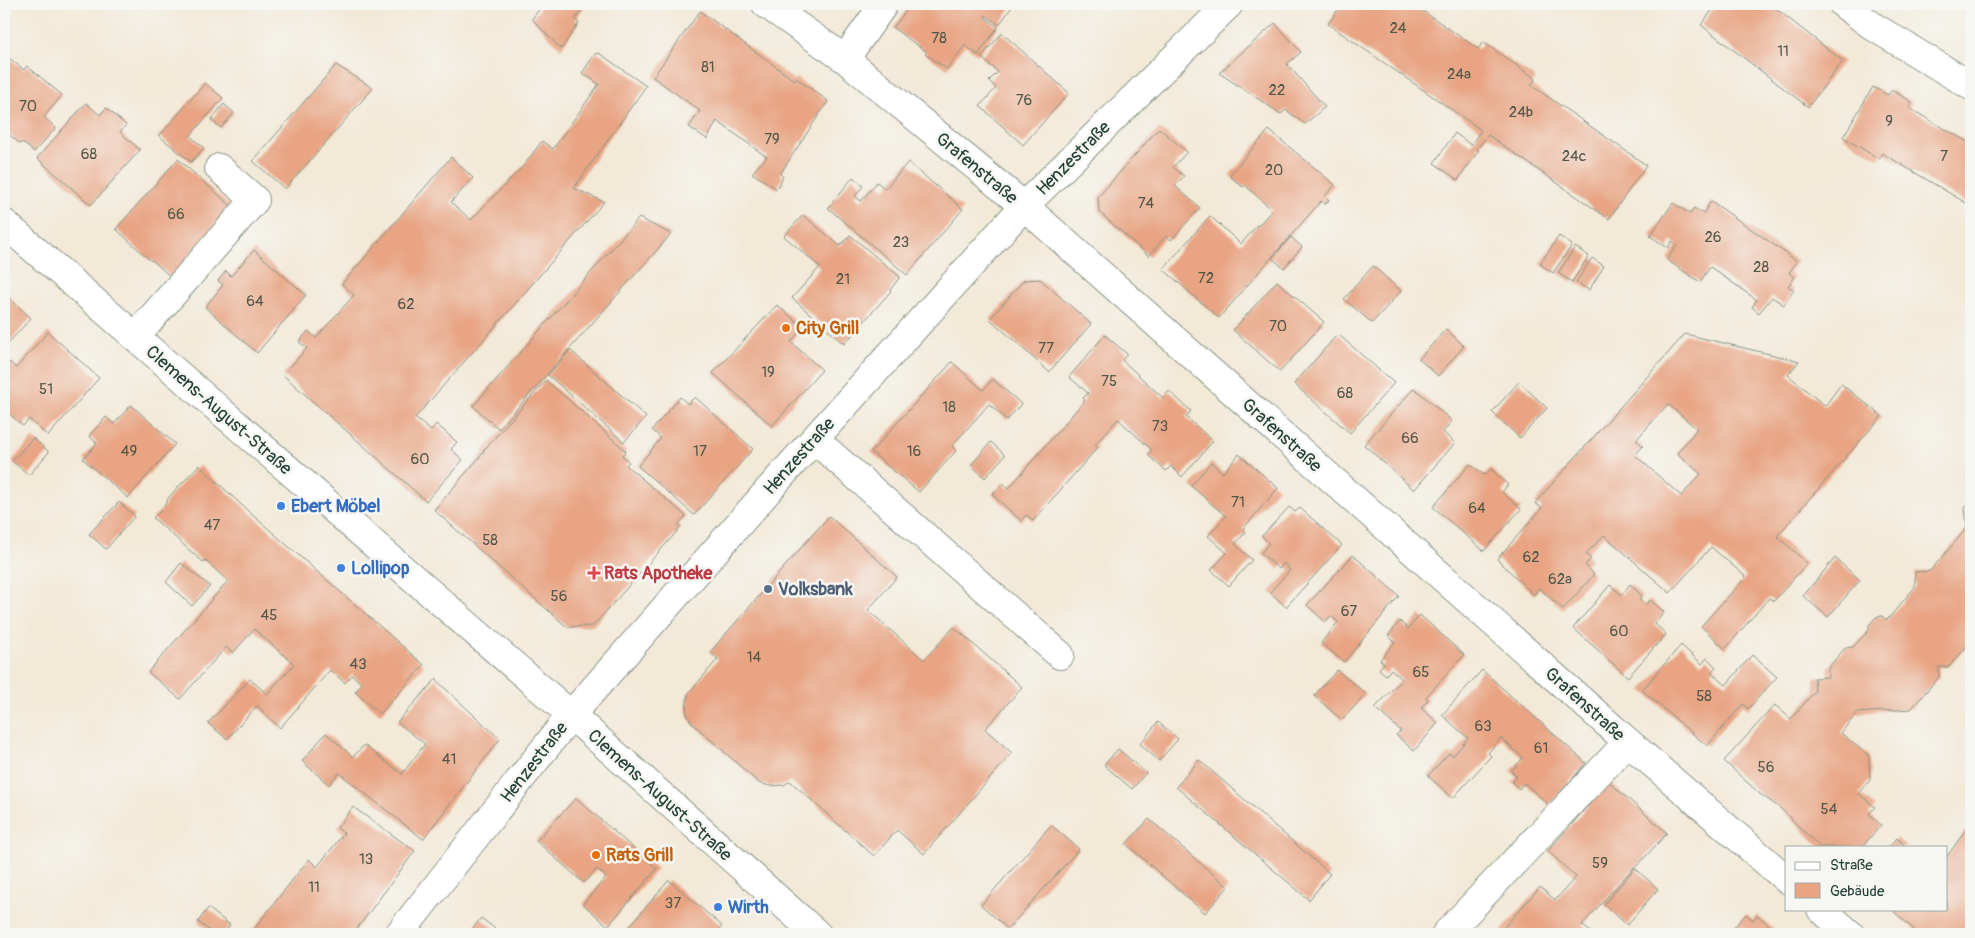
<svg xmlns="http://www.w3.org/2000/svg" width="1975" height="938" font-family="Pangolin,sans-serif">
<rect width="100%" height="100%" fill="#f6f6f2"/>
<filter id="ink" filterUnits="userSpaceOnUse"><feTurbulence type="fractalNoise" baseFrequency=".02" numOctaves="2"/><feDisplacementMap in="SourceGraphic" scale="10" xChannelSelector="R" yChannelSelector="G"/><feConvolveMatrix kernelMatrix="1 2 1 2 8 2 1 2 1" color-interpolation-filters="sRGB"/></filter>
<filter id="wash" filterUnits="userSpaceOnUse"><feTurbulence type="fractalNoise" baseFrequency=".0096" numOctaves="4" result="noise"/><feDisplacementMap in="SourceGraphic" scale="20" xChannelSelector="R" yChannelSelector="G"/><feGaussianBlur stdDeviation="1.12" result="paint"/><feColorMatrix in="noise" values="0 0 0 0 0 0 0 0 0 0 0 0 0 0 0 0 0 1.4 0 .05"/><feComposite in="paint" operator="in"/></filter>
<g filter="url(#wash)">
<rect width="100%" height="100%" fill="#f2e9d7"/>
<g id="blocks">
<path fill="#e8a483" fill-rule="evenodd" d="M 543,4 L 586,4 L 575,20 L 579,23 L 561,49 L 532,19 Z
M 911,4 L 1014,4 L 999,25 L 986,15 L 985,17 L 998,27 L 978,55 L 965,45 L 947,69 L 925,54 L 927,52 L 893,28 Z
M 1342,4 L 1413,4 L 1478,49 L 1483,42 L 1536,79 L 1531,85 L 1646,165 L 1609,219 L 1488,135 L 1477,149 L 1479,150 L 1458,180 L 1434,163 L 1455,133 L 1471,145 L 1481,130 L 1328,24 Z
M 1717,4 L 1770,4 L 1843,61 L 1808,107 L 1701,25 Z
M 700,11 L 794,80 L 796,78 L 828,101 L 780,174 L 783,177 L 777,189 L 752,173 L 767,157 L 717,121 L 707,139 L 689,127 L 700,111 L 653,77 Z
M 1275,23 L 1301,52 L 1287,64 L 1325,107 L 1305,124 L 1286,110 L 1281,114 L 1219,73 Z
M 1002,33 L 1069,93 L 1023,145 L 980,106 L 996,88 L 989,81 L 998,72 L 981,57 Z
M 599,53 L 646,86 L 574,188 L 604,202 L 415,418 L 431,431 L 436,424 L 457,442 L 451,449 L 463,460 L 426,501 L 283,375 L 307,348 L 299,342 L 308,331 L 316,338 L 354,295 L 342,284 L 451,157 L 473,178 L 451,202 L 471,220 L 525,164 L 542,141 L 553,149 L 599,84 L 582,73 L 595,54 Z
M 4,54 L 24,70 L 27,66 L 62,95 L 44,117 L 56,128 L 34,152 L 22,142 L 20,144 L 4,130 Z
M 336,65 L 373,88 L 285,189 L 253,161 Z
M 205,83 L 223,98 L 190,136 L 204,148 L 191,162 L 158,135 L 161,134 Z
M 1873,87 L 1888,95 L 1892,90 L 1912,102 L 1909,108 L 1971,144 L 1971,206 L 1882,153 L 1879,159 L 1843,137 Z
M 86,103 L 100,115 L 106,108 L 126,125 L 120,132 L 140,150 L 91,205 L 37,158 Z
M 224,104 L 234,113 L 221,128 L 211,120 Z
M 1159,128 L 1187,152 L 1173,167 L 1184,176 L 1175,186 L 1200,208 L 1171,240 L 1166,236 L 1149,256 L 1099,212 L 1098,197 Z
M 1269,130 L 1335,185 L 1325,196 L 1329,200 L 1325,204 L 1321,201 L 1219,318 L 1163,269 L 1210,216 L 1241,244 L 1257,225 L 1258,226 L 1272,210 L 1245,185 L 1243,187 L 1230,176 L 1231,173 Z
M 178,159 L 232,207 L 230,207 L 171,277 L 152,260 L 151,261 L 116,229 Z
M 908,162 L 963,209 L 907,275 L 828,208 L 853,177 L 863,186 L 855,196 L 861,201 L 877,182 L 885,189 Z
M 1711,201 L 1797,261 L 1789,273 L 1795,277 L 1788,286 L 1794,290 L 1784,305 L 1772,297 L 1759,313 L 1752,307 L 1757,300 L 1710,267 L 1700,282 L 1667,260 L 1677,245 L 1672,241 L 1668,248 L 1650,236 L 1673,203 L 1690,214 L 1694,208 L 1703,214 Z
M 803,215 L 840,246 L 850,235 L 900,277 L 890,290 L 891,291 L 844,344 L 792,298 L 820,267 L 784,236 Z
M 639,218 L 671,234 L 499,429 L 473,406 Z
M 1559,236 L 1572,245 L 1553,273 L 1540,264 Z
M 1291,237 L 1302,247 L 1284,268 L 1272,258 Z
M 1575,247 L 1589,256 L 1572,282 L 1558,273 Z
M 254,250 L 306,295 L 257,353 L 205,307 L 223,285 L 218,281 L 226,271 L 231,276 Z
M 1592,258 L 1604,266 L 1589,290 L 1576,282 Z
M 1373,266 L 1401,291 L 1372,323 L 1344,299 Z
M 1040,279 L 1091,324 L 1049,372 L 990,319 L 1024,280 Z
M 1277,281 L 1324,322 L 1280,372 L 1233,330 Z
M 4,293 L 31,318 L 4,348 Z
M 777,305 L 803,327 L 791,342 L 822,370 L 772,426 L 713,373 Z
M 1446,329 L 1464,346 L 1438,376 L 1419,359 Z
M 48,332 L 99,378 L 48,436 L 29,419 L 23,426 L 4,409 L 10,402 L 4,397 L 4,382 L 7,377 L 4,374 L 4,370 L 10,362 L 16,368 Z
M 1685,334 L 1799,361 L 1788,375 L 1825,406 L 1841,384 L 1882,416 L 1777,536 L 1807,563 L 1774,601 L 1769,598 L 1725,649 L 1701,626 L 1746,577 L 1711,547 L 1670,593 L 1604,535 L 1586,554 L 1591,559 L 1585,565 L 1593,573 L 1593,576 L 1563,609 L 1539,588 L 1534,595 L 1497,559 L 1542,508 L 1535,503 ZM 1668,404 L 1697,429 L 1677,453 L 1701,474 L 1681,496 L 1635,455 L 1643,446 L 1636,440 Z
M 1105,335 L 1127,354 L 1122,360 L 1163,398 L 1169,391 L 1191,411 L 1186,417 L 1213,441 L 1182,477 L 1171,466 L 1166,471 L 1148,455 L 1152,450 L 1118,419 L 1095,445 L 1098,447 L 1033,521 L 1026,515 L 1021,521 L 992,494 L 1003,483 L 1009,488 L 1085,400 L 1083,398 L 1088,393 L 1069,377 Z
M 1339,335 L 1394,383 L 1350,433 L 1294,384 L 1335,337 Z
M 570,350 L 646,417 L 624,442 L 548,375 Z
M 952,362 L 983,390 L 993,379 L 1021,404 L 1007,420 L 989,404 L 952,446 L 956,451 L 919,492 L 871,452 Z
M 546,380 L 626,451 L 622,455 L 629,462 L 626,465 L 686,516 L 678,525 L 681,527 L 593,626 L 567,627 L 434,510 L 484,452 L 483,451 Z
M 1519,382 L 1547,408 L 1520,438 L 1492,412 Z
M 1414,388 L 1452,421 L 1443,432 L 1455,443 L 1414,490 L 1364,445 Z
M 680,397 L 688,404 L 695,397 L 753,449 L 694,515 L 638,466 L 661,438 L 652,430 Z
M 131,405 L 175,444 L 128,498 L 83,459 L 97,443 L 89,436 L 106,417 L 114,424 Z
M 33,438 L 49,452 L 29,475 L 12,461 Z
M 991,442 L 1005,455 L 985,478 L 971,465 Z
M 1239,454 L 1278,488 L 1243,529 L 1246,532 L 1235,544 L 1252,560 L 1229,586 L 1211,570 L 1227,553 L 1208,536 L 1226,516 L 1191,486 L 1211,462 L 1223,473 Z
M 1470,464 L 1484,475 L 1491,469 L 1508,485 L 1502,492 L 1521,509 L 1484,551 L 1433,507 Z
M 199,465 L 248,511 L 424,665 L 380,714 L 355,692 L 362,684 L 352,675 L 345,683 L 330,670 L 280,728 L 257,706 L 227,739 L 208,723 L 250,679 L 267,694 L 294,664 L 254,629 L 233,653 L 226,647 L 180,699 L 148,672 L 228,581 L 205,560 L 203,562 L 153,518 L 164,507 L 169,497 Z
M 119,502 L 135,516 L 106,549 L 89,534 Z
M 1971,502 L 1971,634 L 1968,634 L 1968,645 L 1949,667 L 1939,667 L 1939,677 L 1911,709 L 1857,713 L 1841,733 L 1869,756 L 1870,780 L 1859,794 L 1875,807 L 1869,814 L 1881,825 L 1862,847 L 1820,847 L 1780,808 L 1760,794 L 1724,761 L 1775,705 L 1791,719 L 1815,691 L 1814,678 L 1828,677 L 1828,668 L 1845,648 L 1853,647 L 1869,630 L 1869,625 L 1876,617 L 1882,616 L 1887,620 L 1915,587 L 1915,572 L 1930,571 L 1967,528 L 1965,508 Z
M 1289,507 L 1295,512 L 1300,508 L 1342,545 L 1286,607 L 1270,592 L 1290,570 L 1284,563 L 1279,569 L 1261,553 L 1269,543 L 1262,536 Z
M 829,516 L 897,577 L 868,610 L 924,660 L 954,627 L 1022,687 L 985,729 L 1012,753 L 924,854 L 897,830 L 874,856 L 790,781 L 784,785 L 770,786 L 759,783 L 692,723 L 688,717 L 686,708 L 688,694 L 718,659 L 710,652 Z
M 1353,555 L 1399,596 L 1344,662 L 1321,643 L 1338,622 L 1331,616 L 1325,622 L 1307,605 Z
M 1835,558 L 1860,580 L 1828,617 L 1803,596 Z
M 181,563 L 210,586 L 192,606 L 166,582 Z
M 1630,584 L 1642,596 L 1639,600 L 1645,605 L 1650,600 L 1664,612 L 1655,624 L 1666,634 L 1628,677 L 1573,628 L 1610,585 L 1622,595 Z
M 1420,615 L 1464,655 L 1426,697 L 1428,700 L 1421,708 L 1438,723 L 1414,751 L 1396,735 L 1401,731 L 1375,708 L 1402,679 L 1391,669 L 1386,675 L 1379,669 L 1384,663 L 1380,660 L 1395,642 L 1388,636 L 1400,621 L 1408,629 Z
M 1681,645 L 1702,664 L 1707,658 L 1716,667 L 1711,672 L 1726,685 L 1752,655 L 1777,677 L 1748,709 L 1743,704 L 1707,746 L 1642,690 Z
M 1337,670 L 1366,694 L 1342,720 L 1314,696 Z
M 1482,670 L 1586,763 L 1549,805 L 1524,783 L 1519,789 L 1512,782 L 1517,777 L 1511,771 L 1523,758 L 1501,738 L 1488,753 L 1491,756 L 1453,798 L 1428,776 L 1449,753 L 1453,756 L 1468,738 L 1442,715 Z
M 437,678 L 437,681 L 500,739 L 423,839 L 339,773 L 329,785 L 302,761 L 326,733 L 353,757 L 364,745 L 402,774 L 425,744 L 397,722 Z
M 1158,722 L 1178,739 L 1159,761 L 1140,744 Z
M 1118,749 L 1146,773 L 1132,789 L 1104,765 Z
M 1199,760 L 1330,874 L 1309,900 L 1176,787 Z
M 1609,782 L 1667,833 L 1635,868 L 1658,889 L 1627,925 L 1604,904 L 1635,868 L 1634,867 L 1582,925 L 1593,934 L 1498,934 L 1540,887 L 1555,900 L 1576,877 L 1548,851 Z
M 576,798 L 657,869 L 608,926 L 583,904 L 606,877 L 597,869 L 584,883 L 536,841 Z
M 353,807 L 415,851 L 353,934 L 250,934 L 309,859 L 317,867 L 344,833 L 337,828 Z
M 1149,819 L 1228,887 L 1205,913 L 1126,844 Z
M 1971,822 L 1971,934 L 1919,934 L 1891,909 L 1946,909 L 1946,858 Z
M 1051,825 L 1079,849 L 1008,929 L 981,905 Z
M 1897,838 L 1906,847 L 1889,847 Z
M 669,880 L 722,926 L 715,934 L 626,934 L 624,933 Z
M 208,908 L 230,925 L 223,934 L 214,934 L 198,922 Z
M 1746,914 L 1753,920 L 1757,915 L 1780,934 L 1728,934 Z
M 481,918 L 502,934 L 468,934 Z"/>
</g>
</g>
<g filter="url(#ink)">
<use href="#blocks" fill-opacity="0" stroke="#889386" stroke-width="1"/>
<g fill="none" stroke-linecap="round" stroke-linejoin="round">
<g stroke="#889386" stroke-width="30">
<path id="minor" d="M 766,4 L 845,59 L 1024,206 L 1628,742 L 1786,879
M 1843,4 L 1874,27 L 1971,86
M 845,59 L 884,4
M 4,223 L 571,715 L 817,934
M 135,337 L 255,200 L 219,168
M 814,439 L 1060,655
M 1821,909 L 1850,934
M 399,934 L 571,715 L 781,476 L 1024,206 L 1229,4
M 1446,934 L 1628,742"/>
</g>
<use href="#minor" stroke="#fff" stroke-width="28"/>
</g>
</g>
<g fill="#e8710a" stroke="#f6f6f2" stroke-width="2">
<circle cx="786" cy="328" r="5"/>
<circle cx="596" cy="855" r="5"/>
</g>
<g fill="#3f7fe0" stroke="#f6f6f2" stroke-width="2">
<circle cx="281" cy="506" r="5"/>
<circle cx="341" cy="568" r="5"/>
<circle cx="718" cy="907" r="5"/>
</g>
<path fill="#e0444e" stroke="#f6f6f2" stroke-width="2" d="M591.5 565.5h5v5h5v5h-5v5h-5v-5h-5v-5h5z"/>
<circle fill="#5c6f8a" stroke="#f6f6f2" stroke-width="2" cx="768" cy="589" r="5"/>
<g text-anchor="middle" stroke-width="5" stroke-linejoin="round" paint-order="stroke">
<g font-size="15" fill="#515748">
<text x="1398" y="33">24</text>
<text x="939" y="43">78</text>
<text x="1783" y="56">11</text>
<text x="708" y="72">81</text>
<text x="1459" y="79">24a</text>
<text x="1277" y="95">22</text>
<text x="1024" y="105">76</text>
<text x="28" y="111">70</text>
<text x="1521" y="117">24b</text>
<text x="1889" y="126">9</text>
<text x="772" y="144">79</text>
<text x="89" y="159">68</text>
<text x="1574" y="161">24c</text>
<text x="1944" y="161">7</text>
<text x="1274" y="175">20</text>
<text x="1146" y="208">74</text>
<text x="176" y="219">66</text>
<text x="1713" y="242">26</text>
<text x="901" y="247">23</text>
<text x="1761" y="272">28</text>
<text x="1206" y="283">72</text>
<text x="843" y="284">21</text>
<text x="255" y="306">64</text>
<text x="406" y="309">62</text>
<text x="1278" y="331">70</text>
<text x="1046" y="353">77</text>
<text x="768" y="377">19</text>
<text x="1109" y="386">75</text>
<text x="46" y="394">51</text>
<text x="1345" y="398">68</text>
<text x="949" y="412">18</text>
<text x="1160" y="431">73</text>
<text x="1410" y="443">66</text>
<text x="129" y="456">49</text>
<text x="700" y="456">17</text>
<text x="914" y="456">16</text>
<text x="420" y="464">60</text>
<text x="1238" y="507">71</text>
<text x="1477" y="513">64</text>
<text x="212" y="530">47</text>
<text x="490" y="545">58</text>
<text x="1531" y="562">62</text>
<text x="1560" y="584">62a</text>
<text x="559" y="601">56</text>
<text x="1349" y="616">67</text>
<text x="269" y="620">45</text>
<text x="1619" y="636">60</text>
<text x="754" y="662">14</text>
<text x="358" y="669">43</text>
<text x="1421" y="677">65</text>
<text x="1704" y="701">58</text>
<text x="1483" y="731">63</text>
<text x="1541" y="753">61</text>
<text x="449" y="764">41</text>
<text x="1766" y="772">56</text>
<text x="1829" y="814">54</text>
<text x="366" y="864">13</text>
<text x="1600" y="868">59</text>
<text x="314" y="892">11</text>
<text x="673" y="908">37</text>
</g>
<g font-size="18" fill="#1f3d34" stroke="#f6f6f2">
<text transform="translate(1073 158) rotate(-45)" y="6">Henzestraße</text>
<text transform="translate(977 168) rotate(40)" y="6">Grafenstraße</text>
<text transform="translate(219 410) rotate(41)" y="6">Clemens-August-Straße</text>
<text transform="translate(1282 435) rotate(42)" y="6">Grafenstraße</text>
<text transform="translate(799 456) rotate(-48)" y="6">Henzestraße</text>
<text transform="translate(1585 704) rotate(42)" y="6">Grafenstraße</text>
<text transform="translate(534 762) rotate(-52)" y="6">Henzestraße</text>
<text transform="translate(660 795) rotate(42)" y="6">Clemens-August-Straße</text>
</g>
<g font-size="18" font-weight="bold" fill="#c56008" stroke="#f6f6f2" text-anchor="start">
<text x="796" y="334">City Grill</text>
<text x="606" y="861">Rats Grill</text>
</g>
<g font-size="18" font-weight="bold" fill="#366cbe" stroke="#f6f6f2" text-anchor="start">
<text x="291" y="512">Ebert Möbel</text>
<text x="351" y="574">Lollipop</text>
<text x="728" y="913">Wirth</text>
</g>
<g font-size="18" font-weight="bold" fill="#be3a42" stroke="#f6f6f2" text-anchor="start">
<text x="604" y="579">Rats Apotheke</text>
</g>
<g font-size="18" font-weight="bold" fill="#4e5e75" stroke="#f6f6f2" text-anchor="start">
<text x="778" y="595">Volksbank</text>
</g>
</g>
<rect width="1975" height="938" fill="none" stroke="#f6f6f2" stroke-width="20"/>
<rect x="1785" y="846" width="162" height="65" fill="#f6f6f2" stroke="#a0aca6"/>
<rect x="1795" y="862" width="25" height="8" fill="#ffffff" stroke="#a0aca6"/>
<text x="1830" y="870" font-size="15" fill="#1f3d34">Straße</text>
<rect x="1795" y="883" width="25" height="15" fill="#e8a483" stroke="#a0aca6"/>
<text x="1830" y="896" font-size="15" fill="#1f3d34">Gebäude</text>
</svg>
